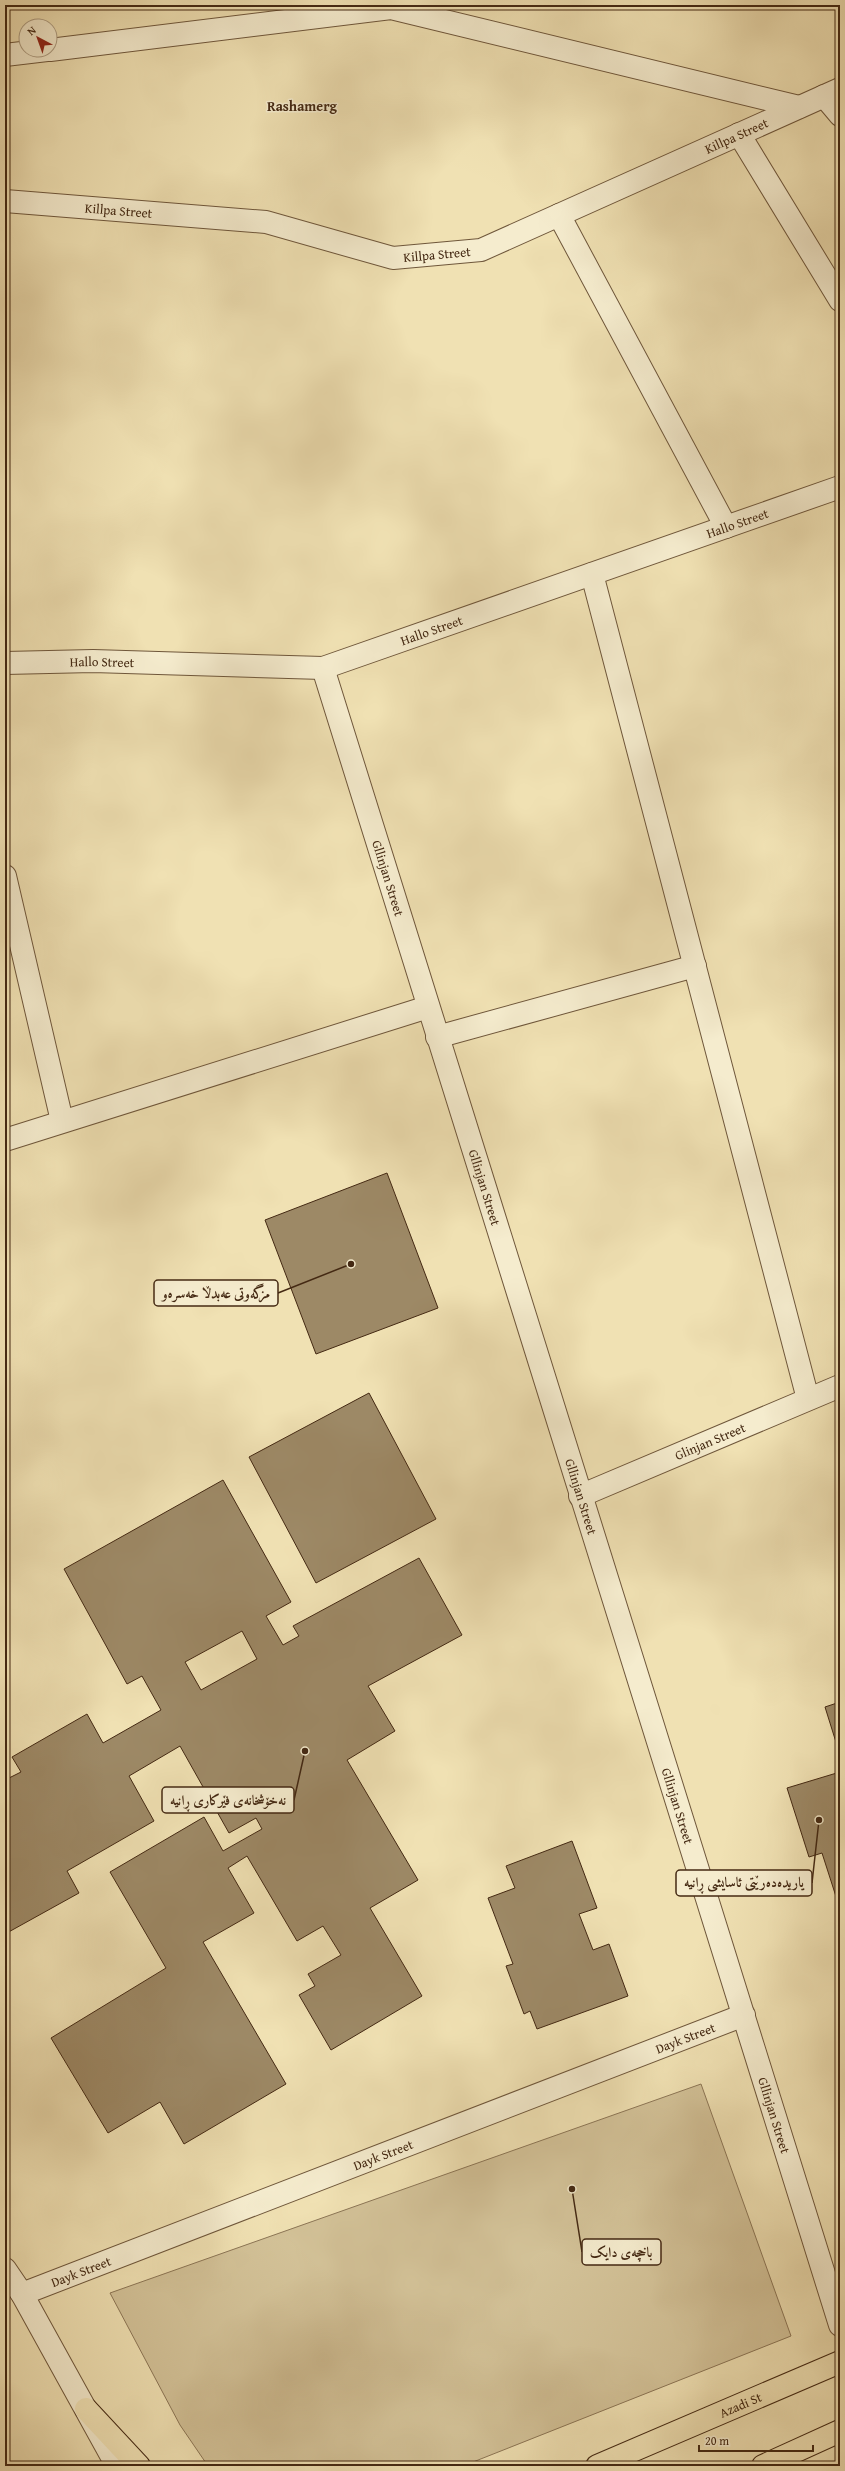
<svg xmlns="http://www.w3.org/2000/svg" width="845" height="2471" font-family="'Gentium Book Plus',Amiri,serif">
<rect width="100%" height="100%" fill="#f0e1b3"/>
<filter id="stains"><feTurbulence type="fractalNoise" baseFrequency=".005" numOctaves="4"/><feColorMatrix values="0 0 0 0 .2 0 0 0 0 .09 0 0 0 0 .02 0 0 0 .5 -.17"/></filter>
<radialGradient id="worn" r=".72"><stop offset=".6" stop-color="#630" stop-opacity="0"/><stop offset="1" stop-color="#630" stop-opacity=".3"/></radialGradient>
<path fill="#d3c298" stroke="#8c7656" d="M 701,2084 L 791,2336 L 463,2466 L 208,2466 L 180,2425 L 110,2293 Z"/>
<path fill="#9d8966" stroke="#442913" fill-rule="evenodd" d="M 387,1173 L 438,1308 L 316,1354 L 265,1220 Z
M 369,1393 L 436,1519 L 316,1583 L 249,1457 Z
M 223,1480 L 291,1602 L 266,1616 L 283,1645 L 299,1636 L 293,1626 L 419,1558 L 462,1635 L 368,1686 L 395,1731 L 347,1760 L 418,1880 L 370,1908 L 422,1996 L 331,2050 L 299,1995 L 315,1986 L 308,1974 L 341,1955 L 323,1926 L 297,1941 L 247,1856 L 228,1868 L 254,1913 L 203,1942 L 286,2084 L 184,2144 L 160,2102 L 108,2133 L 51,2038 L 166,1968 L 110,1872 L 204,1817 L 223,1851 L 262,1829 L 256,1818 L 229,1833 L 180,1746 L 129,1776 L 154,1821 L 67,1871 L 79,1893 L 5,1934 L 5,1780 L 21,1772 L 12,1757 L 87,1714 L 103,1743 L 161,1710 L 142,1676 L 127,1684 L 64,1569 ZM 242,1631 L 257,1659 L 201,1690 L 185,1662 Z
M 840,1702 L 840,1755 L 825,1707 Z
M 840,1772 L 840,1909 L 822,1853 L 809,1857 L 787,1788 Z
M 572,1841 L 597,1908 L 579,1914 L 593,1950 L 609,1944 L 628,1996 L 537,2029 L 530,2011 L 524,2014 L 506,1966 L 513,1964 L 488,1898 L 515,1888 L 506,1866 Z"/>
<g fill="none" stroke-linecap="round" stroke-linejoin="round">
<g stroke="#6f573b" stroke-width="24">
<g id="minor">
<path d="M 50,50 L 391,8 L 799,107"/>
<path d="M 5,55 L 47,50"/>
<path d="M 824,96 L 840,115"/>
<path d="M 739,134 L 840,300"/>
<path id="s1" d="M 5,201 L 266,222 L 393,258 L 481,250 L 840,89"/>
<path d="M 559,215 L 726,527"/>
<path d="M 592,574 L 808,1399"/>
<path id="s2" d="M 5,663 L 93,661 L 323,668 L 840,487"/>
<path id="s3" d="M 323,668 L 840,2325"/>
<path d="M 5,876 L 62,1121"/>
<path d="M 437,1037 L 695,966"/>
<path d="M 5,1140 L 428,1007"/>
<path id="s4" d="M 580,1496 L 840,1386"/>
<path d="M 5,2269 L 22,2294 L 117,2466"/>
<path id="s5" d="M 22,2294 L 744,2015"/>
</g>
</g>
<g stroke="#442913" stroke-width="24">
<path id="major" d="M 86,2409 L 139,2466"/>
</g>
<g stroke="#442913" stroke-width="24">
<g id="highway">
<path id="s6" d="M 597,2466 L 840,2362"/>
<path d="M 763,2466 L 840,2431"/>
</g>
</g>
<use href="#minor" stroke="#f5ecce" stroke-width="22"/>
<use href="#major" stroke="#f0e1b3" stroke-width="22"/>
<use href="#highway" stroke="#f0e1b3" stroke-width="22"/>
</g>
<g text-anchor="middle" stroke-width="3" stroke-linejoin="round" paint-order="stroke">
<g font-size="13" fill="#442913" stroke="#f5ecce">
<text dy="5" stroke="none"><textPath href="#s1" startOffset="762">Killpa Street</textPath></text>
<text dy="5" stroke="none"><textPath href="#s1" startOffset="114">Killpa Street</textPath></text>
<text dy="5" stroke="none"><textPath href="#s1" startOffset="438">Killpa Street</textPath></text>
<text dy="5" stroke="none"><textPath href="#s2" startOffset="757">Hallo Street</textPath></text>
<text dy="5" stroke="none"><textPath href="#s2" startOffset="433">Hallo Street</textPath></text>
<text dy="5" stroke="none"><textPath href="#s2" startOffset="97">Hallo Street</textPath></text>
<text dy="5" stroke="none"><textPath href="#s3" startOffset="220">Gllinjan Street</textPath></text>
<text dy="5" stroke="none"><textPath href="#s3" startOffset="544">Gllinjan Street</textPath></text>
<text dy="5" stroke="none"><textPath href="#s4" startOffset="141">Glinjan Street</textPath></text>
<text dy="5" stroke="none"><textPath href="#s3" startOffset="868">Gllinjan Street</textPath></text>
<text dy="5" stroke="none"><textPath href="#s3" startOffset="1192">Gllinjan Street</textPath></text>
<text dy="5" stroke="none"><textPath href="#s5" startOffset="711">Dayk Street</textPath></text>
<text dy="5" stroke="none"><textPath href="#s3" startOffset="1516">Gllinjan Street</textPath></text>
<text dy="5" stroke="none"><textPath href="#s5" startOffset="387">Dayk Street</textPath></text>
<text dy="5" stroke="none"><textPath href="#s5" startOffset="63">Dayk Street</textPath></text>
<text dy="5" stroke="none"><textPath href="#s6" startOffset="156">Azadi St</textPath></text>
</g>
<g font-size="14" font-weight="bold" fill="#442913" stroke="#f5ecce">
<text x="302" y="111">Rashamerg</text>
</g>
</g>
<path fill="none" stroke="#442913" stroke-width="1.5" d="M351 1264L278 1293M305 1751L294 1800M819 1820L812 1883M572 2189L582 2252"/>
<g fill="#442913" stroke="#f5ecce" stroke-width="1.5">
<circle cx="351" cy="1264" r="4"/>
<circle cx="305" cy="1751" r="4"/>
<circle cx="819" cy="1820" r="4"/>
<circle cx="572" cy="2189" r="4"/>
</g>
<g fill="#f5ecce" stroke="#442913" stroke-width="1.5">
<rect x="154" y="1280" width="124" height="26" rx="4"/>
<rect x="162" y="1787" width="132" height="26" rx="4"/>
<rect x="676" y="1870" width="136" height="26" rx="4"/>
<rect x="582" y="2239" width="79" height="26" rx="4"/>
</g>
<g font-size="14" text-anchor="middle" font-weight="bold" fill="#442913">
<text x="216" y="1298">مزگەوتی عەبدڵا خەسرەو</text>
<text x="228" y="1805">نەخۆشخانەی فێرکاری ڕانیە</text>
<text x="744" y="1887">یاریدەدەرێتی ئاسایشی ڕانیە</text>
<text x="621" y="2257">باخچەی دایک</text>
</g>
<rect width="845" height="2471" fill="none" stroke="#f0e1b3" stroke-width="20"/>
<rect x="6" y="6" width="833" height="2459" fill="none" stroke="#442913" stroke-width="2"/>
<rect x="10" y="10" width="825" height="2451" fill="none" stroke="#442913"/>
<g transform="translate(38 38) rotate(319)"><circle r="19" fill="#f5ecce" stroke="#ae9e83"/>
<path d="M0-3L7 15L0 10L-7 15Z" fill="#8f2418"/>
<text y="-6" font-size="11" font-weight="bold" text-anchor="middle" fill="#442913">N</text>
</g>
<path d="M699 2445v6h114v-6" fill="none" stroke="#442913" stroke-width="2"/>
<text x="705" y="2445" font-size="12" fill="#442913" stroke="#f5ecce" stroke-width="3" paint-order="stroke">20 m</text>
<rect width="100%" height="100%" filter="url(#stains)"/>
<rect width="100%" height="100%" fill="url(#worn)"/>
</svg>
